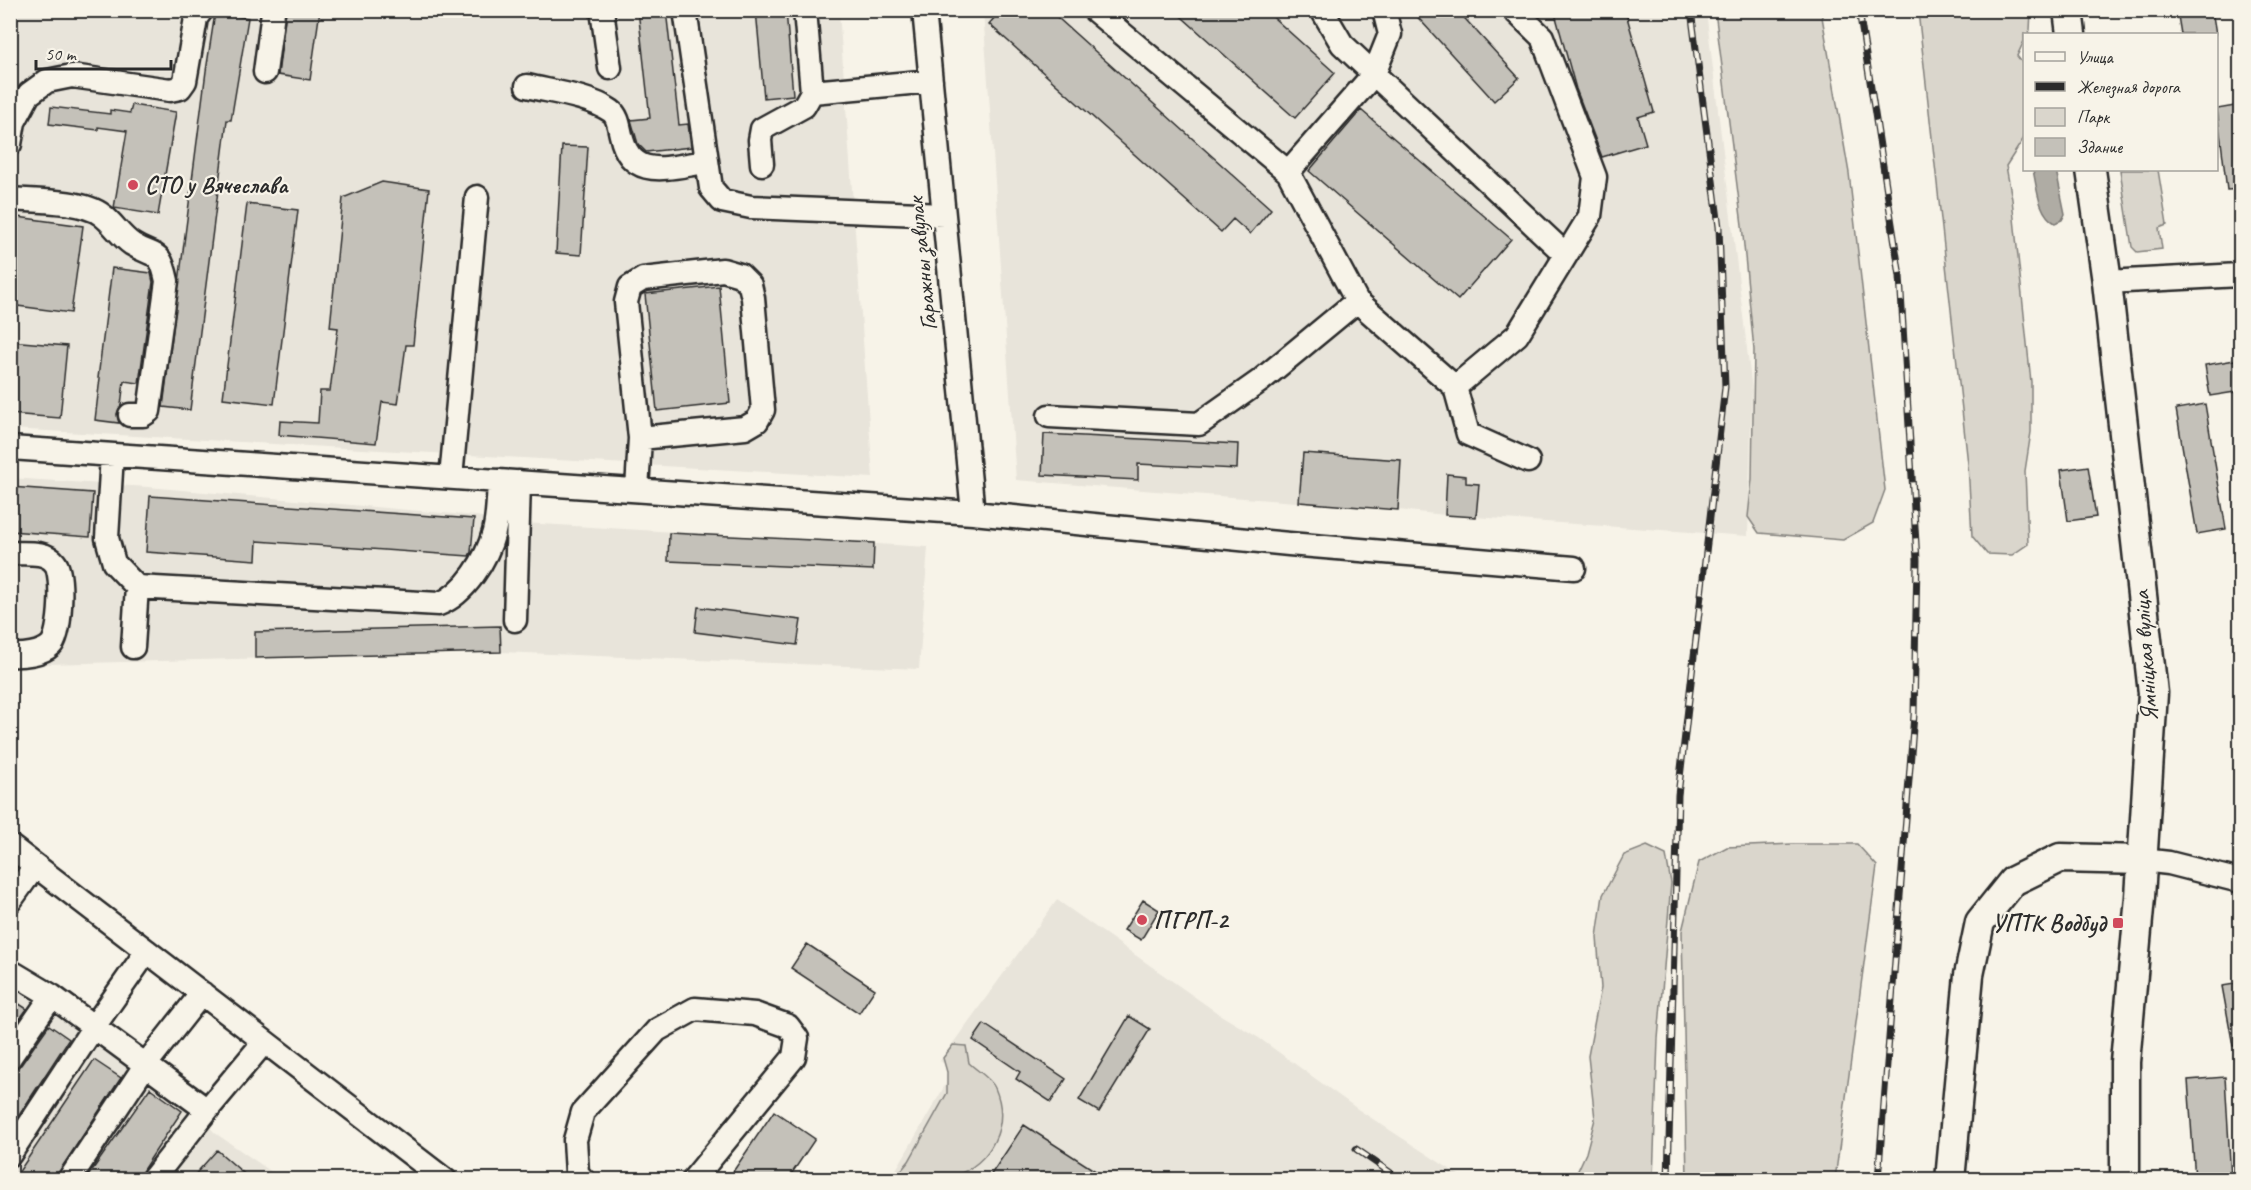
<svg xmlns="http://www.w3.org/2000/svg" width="2251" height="1190" font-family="Caveat,sans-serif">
<rect width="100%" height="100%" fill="#f7f3e8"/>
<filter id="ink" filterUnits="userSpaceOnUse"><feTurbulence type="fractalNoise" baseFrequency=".0167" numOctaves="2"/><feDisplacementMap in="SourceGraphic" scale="12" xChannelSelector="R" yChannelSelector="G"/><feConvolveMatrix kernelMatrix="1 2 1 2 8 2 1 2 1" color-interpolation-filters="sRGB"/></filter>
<g filter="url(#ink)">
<path fill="#e8e4da" d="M 10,11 L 839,11 L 873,478 L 11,429 Z
M 983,11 L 1706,11 L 1752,390 L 1748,536 L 1445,515 L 1398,510 L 1016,480 Z
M 10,478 L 148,487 L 476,516 L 507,522 L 928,547 L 919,669 L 501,652 L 11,665 Z
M 1057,900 L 1219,1014 L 1259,1038 L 1359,1110 L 1465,1179 L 890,1180 L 954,1070 L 940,1061 Z
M 10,963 L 195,1111 L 215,1133 L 282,1179 L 11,1179 Z"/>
<path fill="#dad6cc" stroke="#82807c" stroke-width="1.5" d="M 1715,11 L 1821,11 L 1849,173 L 1885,490 L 1873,523 L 1843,540 L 1759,533 L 1748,517 L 1752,479 L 1754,350 L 1742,225 Z
M 1918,11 L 2031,11 L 2030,30 L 2028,34 L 2024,34 L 2024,41 L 2017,56 L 2024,65 L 2024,138 L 2006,166 L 2012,199 L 2031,382 L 2031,432 L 2025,471 L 2028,544 L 2012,555 L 1987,554 L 1972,536 L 1968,464 Z
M 2120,170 L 2158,170 L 2167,225 L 2159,228 L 2162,249 L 2137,252 L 2132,247 Z
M 1792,844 L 1857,844 L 1877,866 L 1835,1179 L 1687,1179 L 1682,931 L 1699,862 L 1727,847 Z
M 1647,846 L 1666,855 L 1671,883 L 1658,1039 L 1653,1179 L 1574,1179 L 1586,1153 L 1595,1119 L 1588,1056 L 1601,988 L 1597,937 L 1603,895 L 1624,855 Z
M 953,1045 L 966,1046 L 969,1063 C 976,1070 992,1079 995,1088 C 1011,1125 991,1163 954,1176 C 936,1183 913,1180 894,1179 L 909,1161 L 947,1093 L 947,1072 L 943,1058 Z"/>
<path fill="#afaca4" stroke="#7a7874" stroke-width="1.5" d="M 2033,170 L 2056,170 L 2065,214 L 2062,220 L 2055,223 C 2038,214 2037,187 2033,170 Z"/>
<path fill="#c4c1b9" stroke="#2b2b2b" stroke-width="1.5" d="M 286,10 L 320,10 L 310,80 L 278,75 Z
M 638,10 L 666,10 L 679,125 L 688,124 L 691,147 L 646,152 L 638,144 L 631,120 L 650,118 Z
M 756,10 L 786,10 L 793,95 L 764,98 Z
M 1001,10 L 1049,10 L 1271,209 L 1250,234 L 1233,219 L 1221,232 L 989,24 Z
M 1174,10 L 1265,10 L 1335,73 L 1295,118 Z
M 1411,10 L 1457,10 L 1519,78 L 1494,101 Z
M 1554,10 L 1625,10 L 1654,112 L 1638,117 L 1646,144 L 1602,157 L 1576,89 Z
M 2177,10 L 2212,10 L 2216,34 L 2181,34 Z
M 215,13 L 248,18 L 231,120 L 227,120 L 190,410 L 163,407 L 206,71 Z
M 132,105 L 176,112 L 158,215 L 114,208 L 127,131 L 98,127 L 98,130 L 49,124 L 51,107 L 110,114 L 110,110 L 130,113 Z
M 2241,105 L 2241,189 L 2227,190 L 2217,109 Z
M 1361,110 L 1511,239 L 1458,300 L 1309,171 Z
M 562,146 L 588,147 L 581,255 L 556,253 Z
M 382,182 L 429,189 L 413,345 L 406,345 L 398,404 L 382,402 L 376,443 L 279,435 L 280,421 L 318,423 L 320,391 L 330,391 L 338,328 L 330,327 L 343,198 Z
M 247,204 L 298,210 L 274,404 L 223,398 Z
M 10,216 L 83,226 L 71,313 L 10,305 Z
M 112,268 L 151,273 L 153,282 L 139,383 L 124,381 L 121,405 L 117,414 L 119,423 L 95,420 L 100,378 L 98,378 Z
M 719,286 L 730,403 L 657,411 L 645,294 Z
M 10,341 L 67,346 L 60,418 L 10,414 Z
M 2241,359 L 2241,391 L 2210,396 L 2205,365 Z
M 2205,404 L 2226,529 L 2197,534 L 2176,409 Z
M 1044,434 L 1238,444 L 1237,469 L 1138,464 L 1138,480 L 1042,475 Z
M 1303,453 L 1401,460 L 1398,510 L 1299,502 Z
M 2088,466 L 2096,517 L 2068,521 L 2061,470 Z
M 1447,474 L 1466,476 L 1466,483 L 1479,484 L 1476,517 L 1445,515 Z
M 10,487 L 93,493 L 90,537 L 10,531 Z
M 150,496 L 474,519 L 471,552 L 469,556 L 257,541 L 256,560 L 146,552 Z
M 669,533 L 874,543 L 873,570 L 668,561 Z
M 698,607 L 801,620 L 797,645 L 695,632 Z
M 500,626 L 501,652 L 255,658 L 255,632 Z
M 1143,900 L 1159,910 L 1141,940 L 1124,930 Z
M 807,944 L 875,989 L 859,1013 L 791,968 Z
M 2241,983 L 2241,1046 L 2233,1046 L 2222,986 Z
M 10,998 L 27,1009 L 10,1032 Z
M 1129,1016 L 1150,1029 L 1099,1112 L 1079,1100 Z
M 984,1024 L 1066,1079 L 1051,1102 L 1016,1079 L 1020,1072 L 973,1040 Z
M 49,1025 L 69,1039 L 10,1129 L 10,1070 L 21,1065 Z
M 94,1060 L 121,1078 L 58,1173 L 56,1179 L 14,1179 Z
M 2225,1077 L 2231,1179 L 2195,1179 L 2188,1080 Z
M 150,1088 L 182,1111 L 137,1179 L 86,1179 Z
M 774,1111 L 815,1139 L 788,1179 L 728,1179 Z
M 1024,1125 L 1108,1179 L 988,1179 Z
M 217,1150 L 250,1179 L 191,1179 Z"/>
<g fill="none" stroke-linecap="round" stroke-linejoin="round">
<g stroke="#2b2b2b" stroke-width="27">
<path id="minor" d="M 602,10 L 610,68
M 685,10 L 711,188 L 722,201 L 751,207 L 944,215
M 805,10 L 812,92 L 931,81
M 924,10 L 973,513
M 1094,10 L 1288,172 L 1357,301
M 1322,10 L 1342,44 L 1566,255
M 1514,10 L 1542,37 L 1595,177 L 1590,216 L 1517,335 L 1455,387 L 1468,434 L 1528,461
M 265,72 L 273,12
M 527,86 C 552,92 589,96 611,111 C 618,116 619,127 621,135 C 631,183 671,166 707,162
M 10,144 L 14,122 L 29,94 L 47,81 L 72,76 L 170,90 L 180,88 L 185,81 L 196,18 L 202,10
M 762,164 L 760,140 L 762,129 L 804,106 L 812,92
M 1288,172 L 1374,74 L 1390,34 L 1384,10
M 10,199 C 34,201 83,200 102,215 C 113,223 120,236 132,244 C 156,259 160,248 167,281 L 149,411 L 143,415 L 130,415
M 2107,282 L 2240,275
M 1049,416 L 1199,424 L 1260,381 L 1357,301 L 1455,387
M 10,448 L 973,513 L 1289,544 L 1574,568
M 112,455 L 107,538 L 114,563 L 137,587 L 439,604 C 465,594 487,559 494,532 C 498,516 498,498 499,481
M 451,478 L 477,197
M 637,490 L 640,438 L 626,302 L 630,287 L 643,279 L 723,270 L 740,275 L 750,285 L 753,298 L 763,410 L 757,421 L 745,428 L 640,438
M 10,553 C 25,554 45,550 55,563 C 64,573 61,636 51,645 C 42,654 22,656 10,655
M 515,620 L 519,482
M 133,647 L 137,587
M 10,846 L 445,1180
M 2142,860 L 2169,863 L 2240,881
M 10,901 L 35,866
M 10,971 L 52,996 L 207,1110
M 10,1057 L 52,996
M 10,1154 L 93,1028 L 147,951
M 69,1180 L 146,1064 L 202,993
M 152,1180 L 207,1110 L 264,1042
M 583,1180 L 577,1173 L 575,1140 L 583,1112 L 657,1030 L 695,1009 L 755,1014 L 788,1026 L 797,1038 L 794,1057 L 693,1180"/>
</g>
<g stroke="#2b2b2b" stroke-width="33">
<path id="major" d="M 2068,10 L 2071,34
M 2091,170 L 2107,282 L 2153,693 L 2140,897 L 2125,1062 L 2125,1180
M 1950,1180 L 1969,975 L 1980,922 L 2013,881 L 2060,858 L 2142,860"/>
</g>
<use href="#minor" stroke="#f7f3e8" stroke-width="22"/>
<use href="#major" stroke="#f7f3e8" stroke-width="28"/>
<g stroke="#2b2b2b" stroke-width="7">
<path id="rail" d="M 1859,10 L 1900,276 L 1917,560 L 1914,715 L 1878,1180
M 1356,1149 L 1401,1180
M 1668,1180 L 1678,795 L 1725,387 L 1719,227 L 1691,10"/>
</g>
<use href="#rail" stroke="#f7f3e8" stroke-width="4.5" stroke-dasharray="14" stroke-linecap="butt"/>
</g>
</g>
<g fill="#d1495b" stroke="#f7f3e8" stroke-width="2">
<circle cx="133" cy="185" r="6"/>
<circle cx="1142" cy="920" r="6"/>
<rect x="2112" y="917" width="12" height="12" rx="3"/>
</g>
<g text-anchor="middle" stroke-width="4.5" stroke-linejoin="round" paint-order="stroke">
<g font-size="24" font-weight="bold" fill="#2b2b2b" stroke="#f7f3e8" text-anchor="start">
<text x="145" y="193">СТО у Вячеслава</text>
<text x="1154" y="928">ПГРП-2</text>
<text x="2106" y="931" text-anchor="end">УПТК Водбуд</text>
</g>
<g font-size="24" fill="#2b2b2b" stroke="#f7f3e8">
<text transform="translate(922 264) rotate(-96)" y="8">Гаражны завулак</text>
<text transform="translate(2145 656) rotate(-94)" y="8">Ямніцкая вуліца</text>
</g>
</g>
<rect width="2251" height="1190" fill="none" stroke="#f7f3e8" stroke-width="36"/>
<rect x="18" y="18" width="2215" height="1154" fill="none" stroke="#2b2b2b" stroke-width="2" filter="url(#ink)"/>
<rect x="2023" y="33" width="195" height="138" fill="#f7f3e8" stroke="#a5a39c" stroke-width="1.5"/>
<rect x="2035" y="52" width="30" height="9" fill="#f7f3e8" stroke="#a5a39c" stroke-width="1.5"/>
<text x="2077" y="63" font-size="18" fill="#2b2b2b">Улица</text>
<rect x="2035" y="82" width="30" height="9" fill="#2b2b2b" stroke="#a5a39c" stroke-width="1.5"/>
<text x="2077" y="93" font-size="18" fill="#2b2b2b">Железная дорога</text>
<rect x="2035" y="108" width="30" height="18" fill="#dad6cc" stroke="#a5a39c" stroke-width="1.5"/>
<text x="2077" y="123" font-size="18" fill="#2b2b2b">Парк</text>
<rect x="2035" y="138" width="30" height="18" fill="#c4c1b9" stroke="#a5a39c" stroke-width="1.5"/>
<text x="2077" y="153" font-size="18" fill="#2b2b2b">Здание</text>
<path d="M36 60v9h135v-9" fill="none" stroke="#2b2b2b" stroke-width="3"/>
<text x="45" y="60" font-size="18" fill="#2b2b2b" stroke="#f7f3e8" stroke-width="4.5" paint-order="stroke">50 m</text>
</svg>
